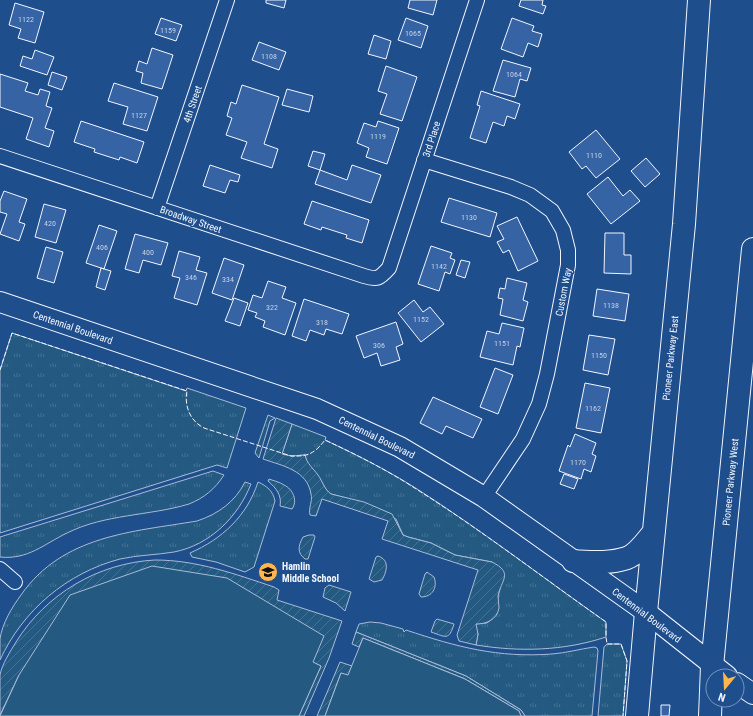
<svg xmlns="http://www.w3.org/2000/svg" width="753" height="716" font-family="'Roboto Condensed',sans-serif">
<defs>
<pattern id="grass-tufts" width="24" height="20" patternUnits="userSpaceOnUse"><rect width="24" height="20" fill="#245a82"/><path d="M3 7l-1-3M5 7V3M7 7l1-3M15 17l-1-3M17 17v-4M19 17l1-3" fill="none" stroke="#447295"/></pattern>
<pattern id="garden-furrows" width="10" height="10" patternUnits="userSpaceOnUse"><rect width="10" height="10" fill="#245a82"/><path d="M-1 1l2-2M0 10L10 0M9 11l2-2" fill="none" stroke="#447295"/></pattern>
</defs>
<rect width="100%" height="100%" fill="#1f4e8c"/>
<path fill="url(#grass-tufts)" stroke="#a8bbd7" d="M 12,333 L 186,391 L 187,388 L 246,408 L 227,468 L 217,465 L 0,533 L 0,370 Z
M 268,415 L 275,418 L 270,421 L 259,458 L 255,453 Z
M 292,424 L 326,437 L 325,440 C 355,454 385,469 414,487 C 480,529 542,577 606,622 L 606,637 C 564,651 519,652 476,645 L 478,634 L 475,624 L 487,623 L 492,619 L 497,614 L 498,596 L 500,589 L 492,562 L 455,555 L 431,543 L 408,537 L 403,535 L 396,519 L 346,498 L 331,494 L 327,491 L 317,474 L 307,463 L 305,455 L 291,456 L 282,454 Z
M 213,471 L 224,475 C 215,489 204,498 189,504 C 149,516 105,514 67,533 C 44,544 28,560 0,557 L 0,537 Z
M 245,482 L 251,484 C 238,517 210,545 174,552 C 156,555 138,555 120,559 C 67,573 23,610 0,660 C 0,653 0,646 0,639 C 2,624 12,607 21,595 C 63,535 132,532 197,521 C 218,514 235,502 245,482 Z
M 258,482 C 267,486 273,491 275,501 L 254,567 L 245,572 L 216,562 L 192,557 L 190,553 C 222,539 247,516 258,482 Z
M 370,622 L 381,623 L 403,629 L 404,632 L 406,630 C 457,647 498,658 552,654 C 566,653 580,649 594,647 L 597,648 L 598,651 L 592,716 L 525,716 L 521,710 L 466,676 L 356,632 L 359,624 Z
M 607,644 L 621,644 L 627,661 L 623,716 L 598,716 L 604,647 Z"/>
<path fill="url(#garden-furrows)" stroke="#a8bbd7" d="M 276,418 L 292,424 L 282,454 L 291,456 L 305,455 C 307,464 313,468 318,475 C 323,482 324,489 331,494 L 364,502 L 392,514 L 403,535 L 408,537 L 431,543 L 455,555 L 492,562 C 514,573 501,580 498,596 C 498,600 499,604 499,608 C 497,620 486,624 476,624 L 478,634 L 476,645 L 459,641 L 457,635 L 478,570 L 382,539 L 388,521 L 322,499 L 316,516 L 310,515 C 308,508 313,501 311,494 C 307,470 283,466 263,459 Z
M 269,479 C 274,481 280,482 284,485 C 293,489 298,501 292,509 L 280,506 C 282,495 276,488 268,481 Z
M 309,535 L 314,535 L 315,537 L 308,559 L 305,559 C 297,553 298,546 303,537 Z
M 378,556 C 390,560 387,571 382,580 L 374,582 L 369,579 L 376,557 Z
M 155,560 C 197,560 235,574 274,587 L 279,590 L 277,600 L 342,621 L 329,658 L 304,716 L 299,716 L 321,666 L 312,662 L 19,675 L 0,715 C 0,703 0,687 0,675 C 2,664 10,652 16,642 C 46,594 98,563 155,560 Z
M 427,572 L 434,577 C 438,588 432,597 421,597 L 419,594 L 425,574 Z
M 329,585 L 351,592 L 345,611 L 336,603 L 323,597 L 325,588 Z
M 437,619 L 454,624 C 449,641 446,637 431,632 L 435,621 Z
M 356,632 L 466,676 L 521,710 L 525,716 L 521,716 L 519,711 L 465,679 L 363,638 L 359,647 L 352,644 Z
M 340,662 L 352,666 L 348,676 L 341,673 L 325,716 L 317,716 Z"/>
<path fill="#245a82" stroke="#a8bbd7" d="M 152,566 L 227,578 L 324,636 L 313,662 L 321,666 L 299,716 L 0,716 L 19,675 L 70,595 Z
M 363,638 L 465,679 L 519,711 L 521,716 L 325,716 L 341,673 L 348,675 Z"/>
<path fill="#3563a3" stroke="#f2f6ff" d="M 266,0 L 286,0 L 284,8 L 266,3 Z
M 410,0 L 437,0 L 433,15 L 408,8 Z
M 521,0 L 543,0 L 542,5 L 546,6 L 543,14 L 519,6 Z
M 15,3 L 44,12 L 35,43 L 18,38 L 21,29 L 9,25 Z
M 161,18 L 182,25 L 176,41 L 155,34 Z
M 406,18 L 428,26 L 421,48 L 398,40 Z
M 512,18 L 534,26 L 532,31 L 542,34 L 538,47 L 528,43 L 523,57 L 501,49 Z
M 374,35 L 391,41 L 386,59 L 368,54 Z
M 259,42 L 286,52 L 279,70 L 252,60 Z
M 152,48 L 173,55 L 162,89 L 141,83 L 143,73 L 136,71 L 139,61 L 147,64 Z
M 35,50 L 54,57 L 47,75 L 20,66 L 23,56 L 32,59 Z
M 503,60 L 531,68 L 527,81 L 520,79 L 515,97 L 493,91 Z
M 386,66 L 417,77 L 402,121 L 380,114 L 387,94 L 378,91 Z
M 52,72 L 67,77 L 62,90 L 48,85 Z
M 0,74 L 28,83 L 25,91 L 38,95 L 40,89 L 50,92 L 46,106 L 52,108 L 45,128 L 54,131 L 49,147 L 26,139 L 33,118 L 0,107 Z
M 114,83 L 158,97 L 147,131 L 123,124 L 128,107 L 108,101 Z
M 242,85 L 279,97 L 264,144 L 278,149 L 272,168 L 241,158 L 247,142 L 226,135 L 232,118 L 227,116 L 231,102 L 236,104 Z
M 287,89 L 313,96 L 309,112 L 282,105 Z
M 481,91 L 520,104 L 515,119 L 507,116 L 504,126 L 493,122 L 486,143 L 470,138 L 480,106 L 477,105 Z
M 81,121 L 144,142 L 137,163 L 120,157 L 119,160 L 94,152 L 95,149 L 74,142 Z
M 378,121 L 399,128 L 387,164 L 366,157 L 369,148 L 357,143 L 364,123 L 376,127 Z
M 596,130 L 620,159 L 596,178 L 586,166 L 582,169 L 569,152 Z
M 313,151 L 325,154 L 320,170 L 308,166 Z
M 646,158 L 660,174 L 645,187 L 631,171 Z
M 210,165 L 240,175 L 238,182 L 230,180 L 225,193 L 203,186 Z
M 352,165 L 381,175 L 371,203 L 315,184 L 320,170 L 347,180 Z
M 608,177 L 623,196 L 630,190 L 640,201 L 611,224 L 587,194 Z
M 4,191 L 27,199 L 19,222 L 25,224 L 19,241 L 0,234 L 7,214 L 0,212 L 0,201 Z
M 449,198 L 497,213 L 490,237 L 441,222 Z
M 312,201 L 369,220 L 362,243 L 346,238 L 347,235 L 322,227 L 321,230 L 304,224 Z
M 44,204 L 66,210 L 56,243 L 35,237 Z
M 517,217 L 538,261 L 518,271 L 509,250 L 503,253 L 497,242 L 504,239 L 497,226 Z
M 99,225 L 117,231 L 104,269 L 86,263 Z
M 605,233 L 624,233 L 624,255 L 631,255 L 631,274 L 604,273 Z
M 135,234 L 168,243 L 161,265 L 143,260 L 139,273 L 125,269 Z
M 431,246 L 452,253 L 450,258 L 455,260 L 450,274 L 445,272 L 439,291 L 418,284 Z
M 46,247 L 63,252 L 54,283 L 37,278 Z
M 179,251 L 200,257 L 196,270 L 207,273 L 197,305 L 174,298 L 180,278 L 172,276 Z
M 224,258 L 244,265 L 232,300 L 212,293 Z
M 461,260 L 470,262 L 465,278 L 456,275 Z
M 101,268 L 111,271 L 105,290 L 96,287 Z
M 507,278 L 527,283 L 523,300 L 528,302 L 523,321 L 500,315 L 503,299 L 498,298 L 500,288 L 505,289 Z
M 268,281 L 286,287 L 282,298 L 296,303 L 285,335 L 263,327 L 265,321 L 255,317 L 257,313 L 248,310 L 253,295 L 262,298 Z
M 597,289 L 629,294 L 625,321 L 593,316 Z
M 234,298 L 248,303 L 240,326 L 225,321 Z
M 304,299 L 349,314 L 342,334 L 326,329 L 324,335 L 310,330 L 306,341 L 292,336 Z
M 414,300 L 423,312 L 430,307 L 444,324 L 421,342 L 398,313 Z
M 396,322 L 403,344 L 396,347 L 400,360 L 381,366 L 377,353 L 364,358 L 356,336 Z
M 502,323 L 524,328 L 520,347 L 517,346 L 513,365 L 480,357 L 487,331 L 499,334 Z
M 589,335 L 615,339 L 608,375 L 583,370 Z
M 495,368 L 513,375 L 498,414 L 480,407 Z
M 585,383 L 610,388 L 601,433 L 576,428 Z
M 433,397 L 482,419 L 473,438 L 446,426 L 442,434 L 420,423 Z
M 575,434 L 596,443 L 592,454 L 596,456 L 591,472 L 584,469 L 581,479 L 559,471 L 568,445 L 570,447 Z
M 564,474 L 578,479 L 574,489 L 560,484 Z
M 661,705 L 670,705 L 669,716 L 661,716 Z"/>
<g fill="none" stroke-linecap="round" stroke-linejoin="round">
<g stroke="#f2f6ff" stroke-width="16">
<path id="minor" d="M 0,156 L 364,276 C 377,280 379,279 389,268 L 477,0
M 424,160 L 511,187 L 530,195 L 552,211 L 563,230 L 568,250 L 568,265 L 547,374 L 539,404 L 523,439 L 484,497
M 157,208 L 227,0
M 0,569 L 15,582"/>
</g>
<g stroke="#f2f6ff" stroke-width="22">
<path id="secondary" d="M 0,302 L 317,409 L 400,447 L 484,497 L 646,612 L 727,676
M 737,683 L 753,694"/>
</g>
<g stroke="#f2f6ff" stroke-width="24">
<path id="primary" d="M 573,561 C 591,562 609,564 627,558 C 638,554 646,541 654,532
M 637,716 L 646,612 L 684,224 L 699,0
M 710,716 L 712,666 L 753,249"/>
</g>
<use href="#minor" stroke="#1f4e8c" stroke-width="14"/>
<use href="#secondary" stroke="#1f4e8c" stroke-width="20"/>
<use href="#primary" stroke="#1f4e8c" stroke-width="22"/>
<path stroke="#f2f6ff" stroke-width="1" stroke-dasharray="5 2" stroke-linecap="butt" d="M 0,370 L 12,333 L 187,391 C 184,406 190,421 204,428 L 291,456 C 308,457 315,453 325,440 C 355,454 385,469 413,487 C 480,529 542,577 606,622 L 606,637 L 607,644 L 621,644 L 627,661 L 623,716"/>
</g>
<defs>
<g id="school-disc" transform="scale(1)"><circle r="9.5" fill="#ffb74d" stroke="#1f4e8c"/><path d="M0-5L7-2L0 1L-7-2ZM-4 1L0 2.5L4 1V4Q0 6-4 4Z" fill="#111"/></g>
</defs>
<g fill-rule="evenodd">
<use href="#school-disc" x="268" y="572"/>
</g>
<g text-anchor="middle" stroke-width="3" stroke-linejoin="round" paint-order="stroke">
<g font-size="8" fill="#c3d1e8">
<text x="26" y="22">1122</text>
<text x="168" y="33">1159</text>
<text x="413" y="36">1065</text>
<text x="269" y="59">1108</text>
<text x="514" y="77">1064</text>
<text x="139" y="118">1127</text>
<text x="378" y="139">1119</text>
<text x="594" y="158">1110</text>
<text x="469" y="220">1130</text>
<text x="50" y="226">420</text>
<text x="102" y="250">406</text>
<text x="148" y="255">400</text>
<text x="439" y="269">1142</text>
<text x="191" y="280">346</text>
<text x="228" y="282">334</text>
<text x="611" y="308">1138</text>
<text x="272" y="310">322</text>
<text x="421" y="322">1152</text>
<text x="322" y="325">318</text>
<text x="502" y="346">1151</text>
<text x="379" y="348">306</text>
<text x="599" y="358">1150</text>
<text x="593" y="411">1162</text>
<text x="578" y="465">1170</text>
</g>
<g font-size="10" fill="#f2f6ff" stroke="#1f4e8c">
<text transform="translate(192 104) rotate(-71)" y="4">4th Street</text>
<text transform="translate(431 139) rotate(-72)" y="4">3rd Place</text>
<text transform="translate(191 219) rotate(19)" y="4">Broadway Street</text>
<text transform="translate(563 292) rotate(-79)" y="4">Custom Way</text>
<text transform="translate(73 327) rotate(19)" y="4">Centennial Boulevard</text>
<text transform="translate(670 358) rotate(-84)" y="4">Pioneer Parkway East</text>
<text transform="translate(377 437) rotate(26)" y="4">Centennial Boulevard</text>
<text transform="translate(730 482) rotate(-84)" y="4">Pioneer Parkway West</text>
<text transform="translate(647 615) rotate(37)" y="4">Centennial Boulevard</text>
</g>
<g font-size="10" font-weight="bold" fill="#f2f6ff" stroke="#1f4e8c" text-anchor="start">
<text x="282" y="570">Hamlin<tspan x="282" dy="12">Middle School</tspan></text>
</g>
</g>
<g transform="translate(725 688) rotate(198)"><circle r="19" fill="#1f4e8c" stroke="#7391ba"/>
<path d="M0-3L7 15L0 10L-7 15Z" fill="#ffb74d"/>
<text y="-6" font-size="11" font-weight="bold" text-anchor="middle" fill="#f2f6ff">N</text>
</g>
</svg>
